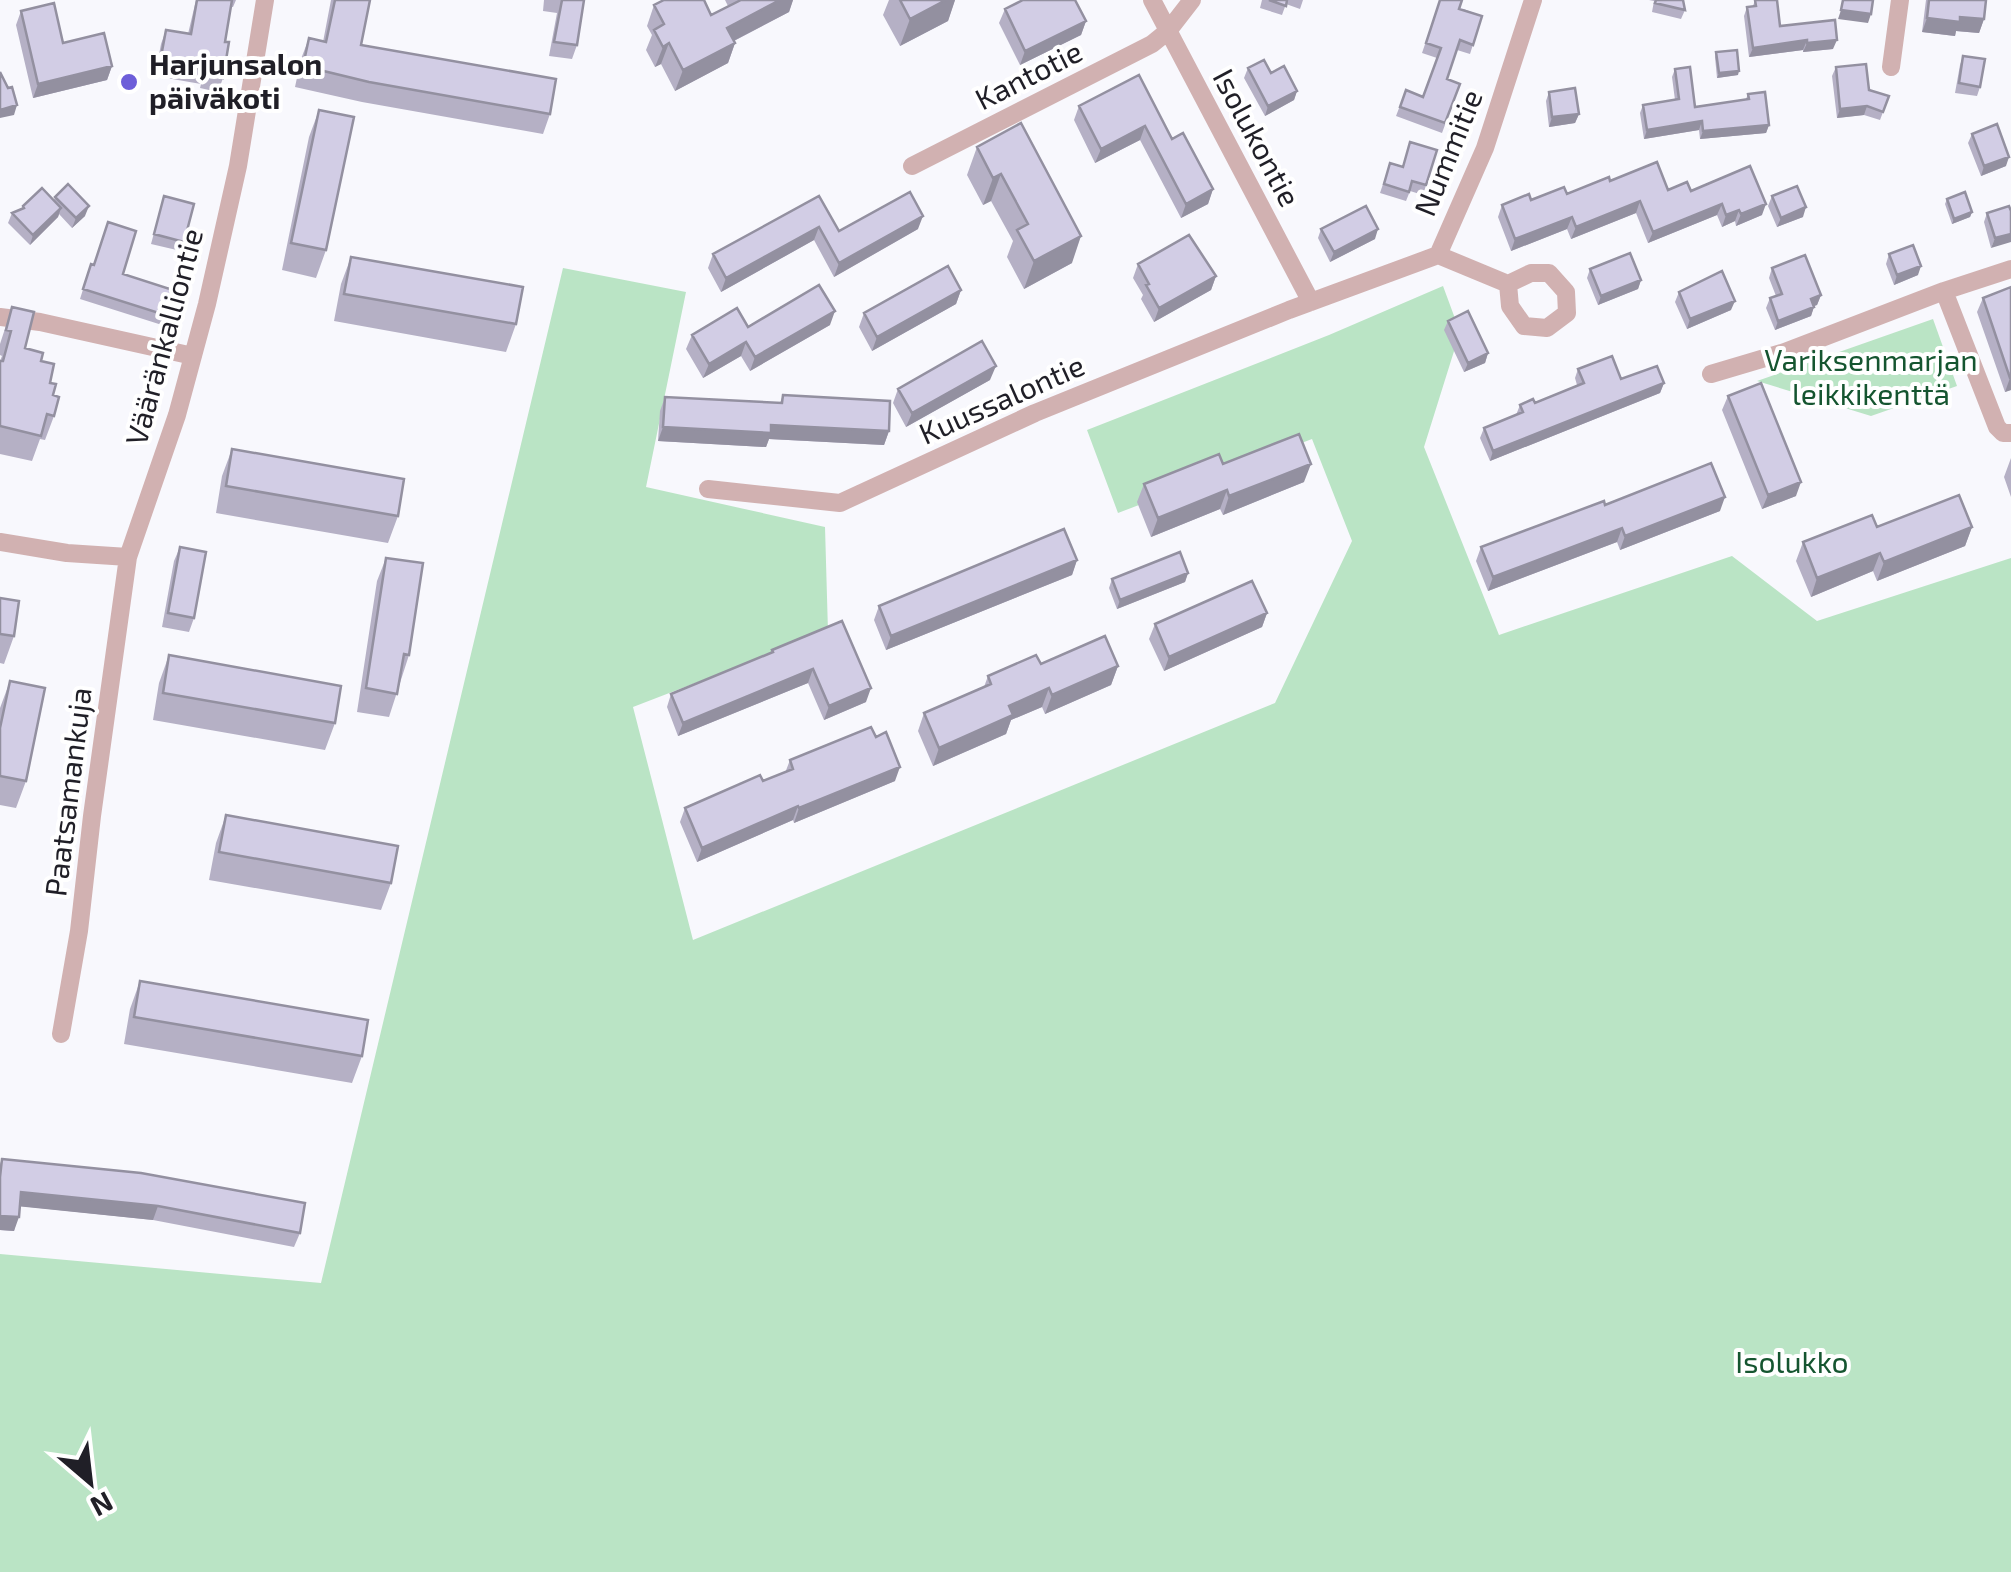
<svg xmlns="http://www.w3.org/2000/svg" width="2011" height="1572" font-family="'Exo 2',sans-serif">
<rect width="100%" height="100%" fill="#f8f8fd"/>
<path fill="#bae4c5" d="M 563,268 L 686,292 L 646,487 L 825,527 L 828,632 L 633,707 L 693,940 L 1275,703 L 1352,541 L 1312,439 L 1118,513 L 1087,430 L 1329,335 L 1443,286 L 1460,332 L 1424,447 L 1499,635 L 1732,556 L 1817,621 L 2011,558 L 2011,1572 L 0,1572 L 0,1254 L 321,1283 Z
M 1933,319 L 1957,386 L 1871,416 L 1757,381 Z"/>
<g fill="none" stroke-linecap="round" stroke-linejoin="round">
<path stroke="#d1b1b1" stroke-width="18" d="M 1152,0 L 1311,302
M 1891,67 L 1900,0
M 912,166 L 1152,44 L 1168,31 L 1192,0
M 1438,255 L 1508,284 L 1510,306 L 1524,326 L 1547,328 L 1567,313 L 1566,292 L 1549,273 L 1531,273 L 1508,284
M 1944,291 L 1997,427 L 2003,433 L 2011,433
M 0,317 L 40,322 L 193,356
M 1711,374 L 1785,352 L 1944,291 L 2011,269
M 708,489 L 840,503 L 1035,413 L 1289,310 L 1438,255 L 1485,148 L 1533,0
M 0,542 L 67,553 L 128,557
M 61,1034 L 79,931 L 92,816 L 128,557 L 177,415 L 207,304 L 238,166 L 265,0"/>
</g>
<path fill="#b5b0c5" d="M 196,0 L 236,0 L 233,7 L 231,7 L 225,42 L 223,78 L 218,92 L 200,88 L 201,84 L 155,76 L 161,44 L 166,30 L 188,34 Z
M 331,0 L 370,0 L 361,45 L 550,114 L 543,134 L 362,102 L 295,87 L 301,59 L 309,38 L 323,42 Z
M 544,0 L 584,0 L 577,45 L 572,59 L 549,56 L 557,13 L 543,11 Z
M 725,0 L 793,0 L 789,12 L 734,41 L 735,43 L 728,63 L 675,91 L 661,64 L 655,67 L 646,50 L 652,35 L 647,26 L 654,5 L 711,15 L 728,6 Z
M 889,0 L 955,0 L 948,21 L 900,46 L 883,15 Z
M 1262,0 L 1303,0 L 1300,9 L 1286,4 L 1282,15 L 1260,8 Z
M 1440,0 L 1482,16 L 1470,54 L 1457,50 L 1447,79 L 1460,84 L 1442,133 L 1396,116 L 1406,90 L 1423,97 L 1437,58 L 1422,53 Z
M 1649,0 L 1683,0 L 1685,10 L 1681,19 L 1652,12 L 1654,1 Z
M 1755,0 L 1780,26 L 1833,49 L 1803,52 L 1803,50 L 1749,57 L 1744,16 L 1747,7 L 1753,6 Z
M 1926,0 L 1986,0 L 1984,19 L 1979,33 L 1956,31 L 1955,36 L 1922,32 Z
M 1005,9 L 1086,21 L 1081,35 L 1020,65 L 999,23 Z
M 21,11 L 63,43 L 112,66 L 107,80 L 33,98 L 16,25 Z
M 1716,52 L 1738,75 L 1717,78 L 1715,57 Z
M 1963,56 L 1980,87 L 1977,96 L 1955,93 L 1960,65 Z
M 1836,67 L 1869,90 L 1889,96 L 1880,120 L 1864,115 L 1837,118 L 1832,76 Z
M 1248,68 L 1271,73 L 1297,91 L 1294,100 L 1265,116 L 1244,78 Z
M 1675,69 L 1695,107 L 1746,99 L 1748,94 L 1769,125 L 1766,133 L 1700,139 L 1699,130 L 1644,139 L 1640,113 L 1643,105 L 1675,100 L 1672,77 Z
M 1139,75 L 1172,139 L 1213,189 L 1208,204 L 1181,218 L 1140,140 L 1095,163 L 1074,120 L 1079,106 Z
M 1549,92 L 1579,114 L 1575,123 L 1549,127 L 1546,101 Z
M 319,110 L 326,250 L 316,278 L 282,270 L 309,137 Z
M 1021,123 L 1072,263 L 1024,289 L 1007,257 L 1013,241 L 991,201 L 983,205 L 967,175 L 977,147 Z
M 1972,134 L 2006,166 L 1981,176 L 1968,143 Z
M 1437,150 L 1423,195 L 1410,191 L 1406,201 L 1380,193 L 1390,163 L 1402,167 Z
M 1610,181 L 1668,190 L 1691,191 L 1762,215 L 1736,226 L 1735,221 L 1722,227 L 1717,215 L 1648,243 L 1636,213 L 1571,239 L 1567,229 L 1511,251 L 1498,217 L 1502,205 L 1567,194 Z
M 164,196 L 184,242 L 181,251 L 151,244 Z
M 819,196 L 839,231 L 918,229 L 834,277 L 814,240 L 721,292 L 708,268 L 713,254 Z
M 1772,196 L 1803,217 L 1777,227 L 1768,206 Z
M 55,197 L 85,216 L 72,228 L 59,214 L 58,217 L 30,245 L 8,223 L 12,213 L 22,209 L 23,206 L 54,200 Z
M 1947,199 L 1972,212 L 1970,217 L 1952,224 L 1945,204 Z
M 2009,206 L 1991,248 L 1984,222 L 1987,213 Z
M 1321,229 L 1375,239 L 1330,262 L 1318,238 Z
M 1889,254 L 1918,275 L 1894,285 L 1886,264 Z
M 351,257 L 516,324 L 506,352 L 334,321 L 341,284 Z
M 91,264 L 173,290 L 162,325 L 80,299 Z
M 1138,264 L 1216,276 L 1211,290 L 1154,322 L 1141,299 L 1143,295 L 1133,278 Z
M 1772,268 L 1821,295 L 1817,305 L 1814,306 L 1811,316 L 1775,330 L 1766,308 L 1770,298 L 1776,296 L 1769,278 Z
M 1590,269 L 1641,280 L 1638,289 L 1598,305 L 1587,278 Z
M 2011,287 L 2011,390 L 2005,392 L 1977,312 L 1983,298 Z
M 961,290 L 956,304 L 872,351 L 859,327 L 864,313 Z
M 1679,292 L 1731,310 L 1687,329 L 1675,302 Z
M 12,307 L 25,348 L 41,361 L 53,395 L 54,416 L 45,440 L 40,439 L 32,461 L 0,454 L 0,361 L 2,356 L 0,355 L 0,344 Z
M 1448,321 L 1488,353 L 1485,363 L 1464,372 L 1444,330 Z
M 830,325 L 750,371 L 741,356 L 703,378 L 686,349 L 692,335 L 748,327 Z
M 1578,369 L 1621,379 L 1664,383 L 1660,393 L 1490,461 L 1480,438 L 1484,428 L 1516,415 L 1520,405 L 1535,403 L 1577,385 L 1575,378 Z
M 990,380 L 906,427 L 893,403 L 898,389 Z
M 783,395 L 889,431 L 884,445 L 769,439 L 766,447 L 658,441 L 660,411 L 665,397 L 780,403 Z
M 1728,396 L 1796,496 L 1762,509 L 1722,410 Z
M 232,449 L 398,516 L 388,543 L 216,513 L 222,476 Z
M 2011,458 L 2011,497 L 2004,477 Z
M 1223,464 L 1304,482 L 1223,515 L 1220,509 L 1151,537 L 1137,502 L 1144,484 Z
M 1605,505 L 1720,511 L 1620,550 L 1617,542 L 1488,591 L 1476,561 L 1481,547 Z
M 1877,527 L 1972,527 L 1965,546 L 1877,581 L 1873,571 L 1811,597 L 1796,561 L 1803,542 Z
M 180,547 L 194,618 L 189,632 L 162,627 L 174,561 Z
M 386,558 L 409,655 L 389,717 L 357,712 L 377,581 Z
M 1077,560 L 1072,575 L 886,650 L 874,620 L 879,606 Z
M 1188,573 L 1185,582 L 1117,609 L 1109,588 L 1112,579 Z
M 0,598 L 14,636 L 4,664 L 0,663 Z
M 1267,613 L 1262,627 L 1164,671 L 1149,639 L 1155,624 Z
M 842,621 L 866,702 L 824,720 L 808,683 L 678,736 L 667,707 L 671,694 L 771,653 L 772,650 Z
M 169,655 L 335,723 L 325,750 L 153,720 L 159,683 Z
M 1041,664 L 1118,666 L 1111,685 L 1045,714 L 1042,707 L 1011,720 L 1006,734 L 933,766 L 918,731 L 924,713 L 984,687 L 988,676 Z
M 10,681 L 26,781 L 16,808 L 0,805 L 0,708 Z
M 790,760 L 895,781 L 794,823 L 793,820 L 697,862 L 680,822 L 685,808 L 785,773 Z
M 226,815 L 391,883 L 381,910 L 209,880 L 216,843 Z
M 140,981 L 362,1056 L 352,1083 L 124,1044 L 130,1009 Z
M 2,1159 L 300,1233 L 294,1247 L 153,1220 L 20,1206 L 14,1231 L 0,1230 L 0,1164 Z"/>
<path fill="#9390a0" d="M 780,0 L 793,0 L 789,12 L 720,48 L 727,28 Z
M 946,0 L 955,0 L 948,21 L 900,46 L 910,19 Z
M 1841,10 L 1871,14 L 1868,23 L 1838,19 Z
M 1960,17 L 1984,19 L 1979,33 L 1956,31 L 1955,36 L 1922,32 L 1927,18 Z
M 1086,21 L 1081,35 L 1020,65 L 1025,51 Z
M 1807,40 L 1803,50 L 1749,57 L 1753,48 Z
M 1837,40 L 1833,49 L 1803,52 L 1807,43 Z
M 669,43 L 661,64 L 655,67 L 663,47 Z
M 735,43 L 728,63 L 675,91 L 683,70 Z
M 112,66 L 107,80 L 33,98 L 38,84 Z
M 1739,71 L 1738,75 L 1717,78 L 1719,73 Z
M 1297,91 L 1294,100 L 1265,116 L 1268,106 Z
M 17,105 L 14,115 L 0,118 L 0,110 Z
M 1867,106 L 1864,115 L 1837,118 L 1840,109 Z
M 1579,114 L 1575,123 L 1549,127 L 1552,117 Z
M 1702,121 L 1699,130 L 1644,139 L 1647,130 Z
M 1769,125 L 1766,133 L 1700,139 L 1703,131 Z
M 1145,126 L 1140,140 L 1095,163 L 1101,149 Z
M 2009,157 L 2006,166 L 1981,176 L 1984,166 Z
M 1001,174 L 991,201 L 983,205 L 993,178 Z
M 1213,189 L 1208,204 L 1181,218 L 1186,204 Z
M 1640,201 L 1636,213 L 1571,239 L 1576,227 Z
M 1722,204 L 1717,215 L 1648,243 L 1653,232 Z
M 1766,204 L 1762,215 L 1736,226 L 1741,214 Z
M 89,206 L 85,216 L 72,228 L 76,218 Z
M 1806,207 L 1803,217 L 1777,227 L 1781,218 Z
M 61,208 L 58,217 L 30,245 L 33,235 Z
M 1739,210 L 1735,221 L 1722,227 L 1726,215 Z
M 1972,212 L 1970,217 L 1952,224 L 1954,219 Z
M 923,216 L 918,229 L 834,277 L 839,263 Z
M 1572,217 L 1567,229 L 1511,251 L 1515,239 Z
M 819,227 L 814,240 L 721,292 L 726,278 Z
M 1378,229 L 1375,239 L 1330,262 L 1334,252 Z
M 2011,234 L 2011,242 L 1991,248 L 1995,238 Z
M 1081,236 L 1072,263 L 1024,289 L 1034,261 Z
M 1921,266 L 1918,275 L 1894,285 L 1897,275 Z
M 1216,276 L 1211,290 L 1154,322 L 1159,308 Z
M 1641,280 L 1638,289 L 1598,305 L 1601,296 Z
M 961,290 L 956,304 L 872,351 L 877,337 Z
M 1821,295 L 1817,305 L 1808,308 L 1811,299 Z
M 1735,301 L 1731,310 L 1687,329 L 1690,319 Z
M 1814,307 L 1811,316 L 1775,330 L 1778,321 Z
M 835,311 L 830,325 L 750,371 L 755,357 Z
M 746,342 L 741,356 L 703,378 L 709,364 Z
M 1488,353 L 1485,363 L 1464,372 L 1468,363 Z
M 996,366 L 990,380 L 906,427 L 912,413 Z
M 2010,378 L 2011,378 L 2011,390 L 2005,392 Z
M 1664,383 L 1660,393 L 1490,461 L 1493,451 Z
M 771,425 L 889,431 L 884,445 L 769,439 L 766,447 L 658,441 L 663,427 Z
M 1311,464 L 1304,482 L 1223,515 L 1229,496 Z
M 1801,482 L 1796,496 L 1762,509 L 1768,495 Z
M 1227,490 L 1220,509 L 1151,537 L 1158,518 Z
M 1725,497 L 1720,511 L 1620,550 L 1625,536 Z
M 1972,527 L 1965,546 L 1877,581 L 1884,562 Z
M 1622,528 L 1617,542 L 1488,591 L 1493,577 Z
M 1880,553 L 1873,571 L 1811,597 L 1817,578 Z
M 1077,560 L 1072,575 L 886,650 L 891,636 Z
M 1188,573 L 1185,582 L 1117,609 L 1120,600 Z
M 1267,613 L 1262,627 L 1164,671 L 1169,657 Z
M 1118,666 L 1111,685 L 1045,714 L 1052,695 Z
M 813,669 L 808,683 L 678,736 L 683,723 Z
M 871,688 L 866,702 L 824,720 L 829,706 Z
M 1049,688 L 1042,707 L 1011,720 L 1006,734 L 933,766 L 939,748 L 1009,706 Z
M 900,767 L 895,781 L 794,823 L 799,808 Z
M 798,806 L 793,820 L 697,862 L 702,848 Z
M 21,1192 L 158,1206 L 153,1220 L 16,1206 Z
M 0,1216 L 19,1217 L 14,1231 L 0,1230 Z"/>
<path fill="#d2cde5" stroke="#9390a0" stroke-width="2.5" d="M 197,0 L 232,0 L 225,42 L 229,42 L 223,78 L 205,74 L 206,70 L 160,62 L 166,30 L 191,34 Z
M 335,0 L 370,0 L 361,45 L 556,79 L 550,114 L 369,82 L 303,66 L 309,38 L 326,42 Z
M 562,0 L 584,0 L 577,45 L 554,42 Z
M 664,0 L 704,0 L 711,15 L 741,0 L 780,0 L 727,28 L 735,43 L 683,70 L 669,43 L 663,47 L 654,30 L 664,24 L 654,5 Z
M 900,0 L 946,0 L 910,19 Z
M 1023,0 L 1075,0 L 1086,21 L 1025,51 L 1005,9 Z
M 1269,0 L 1287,0 L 1286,6 Z
M 1440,0 L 1462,0 L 1459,9 L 1482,16 L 1473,45 L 1460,40 L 1447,79 L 1460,84 L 1445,123 L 1400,107 L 1406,90 L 1423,97 L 1441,48 L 1426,43 Z
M 1656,0 L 1683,0 L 1685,10 L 1655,3 Z
M 1755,0 L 1777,0 L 1780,26 L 1835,20 L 1837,40 L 1807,43 L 1807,40 L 1753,48 L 1747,7 L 1756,6 Z
M 1843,0 L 1873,0 L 1871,14 L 1841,10 Z
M 1929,0 L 1986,0 L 1984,19 L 1960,17 L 1960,22 L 1927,18 Z
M 54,3 L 63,43 L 104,33 L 112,66 L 38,84 L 21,11 Z
M 1737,50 L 1739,71 L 1719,73 L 1716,52 Z
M 1963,56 L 1985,59 L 1980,87 L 1959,83 Z
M 1264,60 L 1271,73 L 1284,66 L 1297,91 L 1268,106 L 1248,68 Z
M 1866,64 L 1869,90 L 1889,96 L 1883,112 L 1867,106 L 1840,109 L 1836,67 Z
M 1690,67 L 1695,107 L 1749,99 L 1748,94 L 1765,92 L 1769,125 L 1703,131 L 1702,121 L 1647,130 L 1643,105 L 1679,99 L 1675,69 Z
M 0,72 L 8,88 L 12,87 L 17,105 L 0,110 Z
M 1139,75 L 1172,139 L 1183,133 L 1213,189 L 1186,204 L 1145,126 L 1101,149 L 1079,106 Z
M 1575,88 L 1579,114 L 1552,117 L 1549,92 Z
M 319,110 L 354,117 L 326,250 L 291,243 Z
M 1021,123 L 1081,236 L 1034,261 L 1017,230 L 1028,224 L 1001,174 L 993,178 L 977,147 Z
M 1997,124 L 2009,157 L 1984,166 L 1972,134 Z
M 1410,142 L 1437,150 L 1426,185 L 1412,181 L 1409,192 L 1384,184 L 1390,163 L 1403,167 Z
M 1657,162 L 1668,190 L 1687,182 L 1691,191 L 1750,166 L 1766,204 L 1741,214 L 1739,210 L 1726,215 L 1722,204 L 1653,232 L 1640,201 L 1576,227 L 1572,217 L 1515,239 L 1502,205 L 1529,194 L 1531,200 L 1564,187 L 1567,194 L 1609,177 L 1610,181 Z
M 68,184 L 89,206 L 76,218 L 55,197 Z
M 1797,186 L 1806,207 L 1781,218 L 1772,196 Z
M 42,188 L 61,208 L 33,235 L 12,213 L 24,208 L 23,206 Z
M 910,192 L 923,216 L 839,263 L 819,227 L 726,278 L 713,254 L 819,196 L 839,231 Z
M 1965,192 L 1972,212 L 1954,219 L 1947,199 Z
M 164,196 L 194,204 L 184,242 L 154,234 Z
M 1366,206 L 1378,229 L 1334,252 L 1321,229 Z
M 2009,206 L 2011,211 L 2011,234 L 1995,238 L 1987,213 Z
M 108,222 L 136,231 L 123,274 L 173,290 L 165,315 L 83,289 L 91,264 L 94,265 Z
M 1189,235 L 1216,276 L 1159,308 L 1146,285 L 1149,284 L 1138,264 Z
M 1913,245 L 1921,266 L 1897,275 L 1889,254 Z
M 1630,253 L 1641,280 L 1601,296 L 1590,269 Z
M 1805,255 L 1821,295 L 1811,299 L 1814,307 L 1778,321 L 1770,298 L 1782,294 L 1772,268 Z
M 351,257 L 523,287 L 516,324 L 344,294 Z
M 948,266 L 961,290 L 877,337 L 864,313 Z
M 1722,271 L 1735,301 L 1690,319 L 1679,292 Z
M 819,285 L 835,311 L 755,357 L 746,342 L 709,364 L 692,335 L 737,308 L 748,327 Z
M 2011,287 L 2011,378 L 2010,378 L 1983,298 Z
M 12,307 L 34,312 L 25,348 L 43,353 L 41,361 L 54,364 L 50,383 L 56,384 L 53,395 L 59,397 L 54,416 L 47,414 L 41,436 L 0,426 L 0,361 L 3,361 L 11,331 L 6,330 Z
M 1468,311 L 1488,353 L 1468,363 L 1448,321 Z
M 982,341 L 996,366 L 912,413 L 898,389 Z
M 1612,356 L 1621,379 L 1657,366 L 1664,383 L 1493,451 L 1484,428 L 1523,412 L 1520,405 L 1533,399 L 1535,403 L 1584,383 L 1578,369 Z
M 1761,383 L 1801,482 L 1768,495 L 1728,396 Z
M 783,395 L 890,401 L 889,431 L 771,425 L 771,433 L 663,427 L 665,397 L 782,403 Z
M 1299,434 L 1311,464 L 1229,496 L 1227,490 L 1158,518 L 1144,484 L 1219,454 L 1223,464 Z
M 232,449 L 404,479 L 398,516 L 226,486 Z
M 1711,463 L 1725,497 L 1625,536 L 1622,528 L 1493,577 L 1481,547 L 1604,501 L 1605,505 Z
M 1959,495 L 1972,527 L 1884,562 L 1880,553 L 1817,578 L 1803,542 L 1872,515 L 1877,527 Z
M 1064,529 L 1077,560 L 891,636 L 879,606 Z
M 180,547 L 206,552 L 194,618 L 168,613 Z
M 1180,552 L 1188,573 L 1120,600 L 1112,579 Z
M 386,558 L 423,563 L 409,655 L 404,654 L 397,694 L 366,688 Z
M 1252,581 L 1267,613 L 1169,657 L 1155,624 Z
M 0,598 L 19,601 L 14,636 L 0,634 Z
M 842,621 L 871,688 L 829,706 L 813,669 L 683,723 L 671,694 L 773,652 L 772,650 Z
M 1105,636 L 1118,666 L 1052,695 L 1049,688 L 1009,706 L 1013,715 L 939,748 L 924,713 L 991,684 L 988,676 L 1036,655 L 1041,664 Z
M 169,655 L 341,686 L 335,723 L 163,693 Z
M 10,681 L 45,688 L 26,781 L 0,776 L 0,728 Z
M 871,727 L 876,737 L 886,732 L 900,767 L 799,808 L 798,806 L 702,848 L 685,808 L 760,775 L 763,781 L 793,769 L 790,760 Z
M 226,815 L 398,846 L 391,883 L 219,852 Z
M 140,981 L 368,1020 L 362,1056 L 134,1017 Z
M 2,1159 L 141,1173 L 305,1203 L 300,1233 L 158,1206 L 21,1192 L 19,1217 L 0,1216 L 0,1177 Z"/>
<circle fill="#6e5fd9" stroke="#fff" stroke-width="4" cx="129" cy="82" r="10"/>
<g text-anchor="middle" stroke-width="8" stroke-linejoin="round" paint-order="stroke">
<g font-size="30" font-weight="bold" fill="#201f27" stroke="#fff" text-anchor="start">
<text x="149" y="75">Harjunsalon<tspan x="149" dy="34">päiväkoti</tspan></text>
</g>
<g font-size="30" fill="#201f27" stroke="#fff">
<text transform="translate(1029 76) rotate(-27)" y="10">Kantotie</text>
<text transform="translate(1256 138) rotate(62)" y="10">Isolukontie</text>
<text transform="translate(1449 153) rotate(-68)" y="10">Nummitie</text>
<text transform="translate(165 337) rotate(-75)" y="10">Vääränkalliontie</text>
<text transform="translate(1002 400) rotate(-24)" y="10">Kuussalontie</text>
<text transform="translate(69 792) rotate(-83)" y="10">Paatsamankuja</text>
</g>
<g font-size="30" fill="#155530" stroke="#fff">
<text x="1871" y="371">Variksenmarjan<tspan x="1871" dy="34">leikkikenttä</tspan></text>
<text x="1792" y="1373">Isolukko</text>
</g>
</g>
<g transform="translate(90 1482) rotate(152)" stroke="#ffffff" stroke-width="8" paint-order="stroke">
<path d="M0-8L18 38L0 25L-18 38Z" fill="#201f27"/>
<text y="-15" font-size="28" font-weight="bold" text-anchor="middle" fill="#201f27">N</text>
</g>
</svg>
